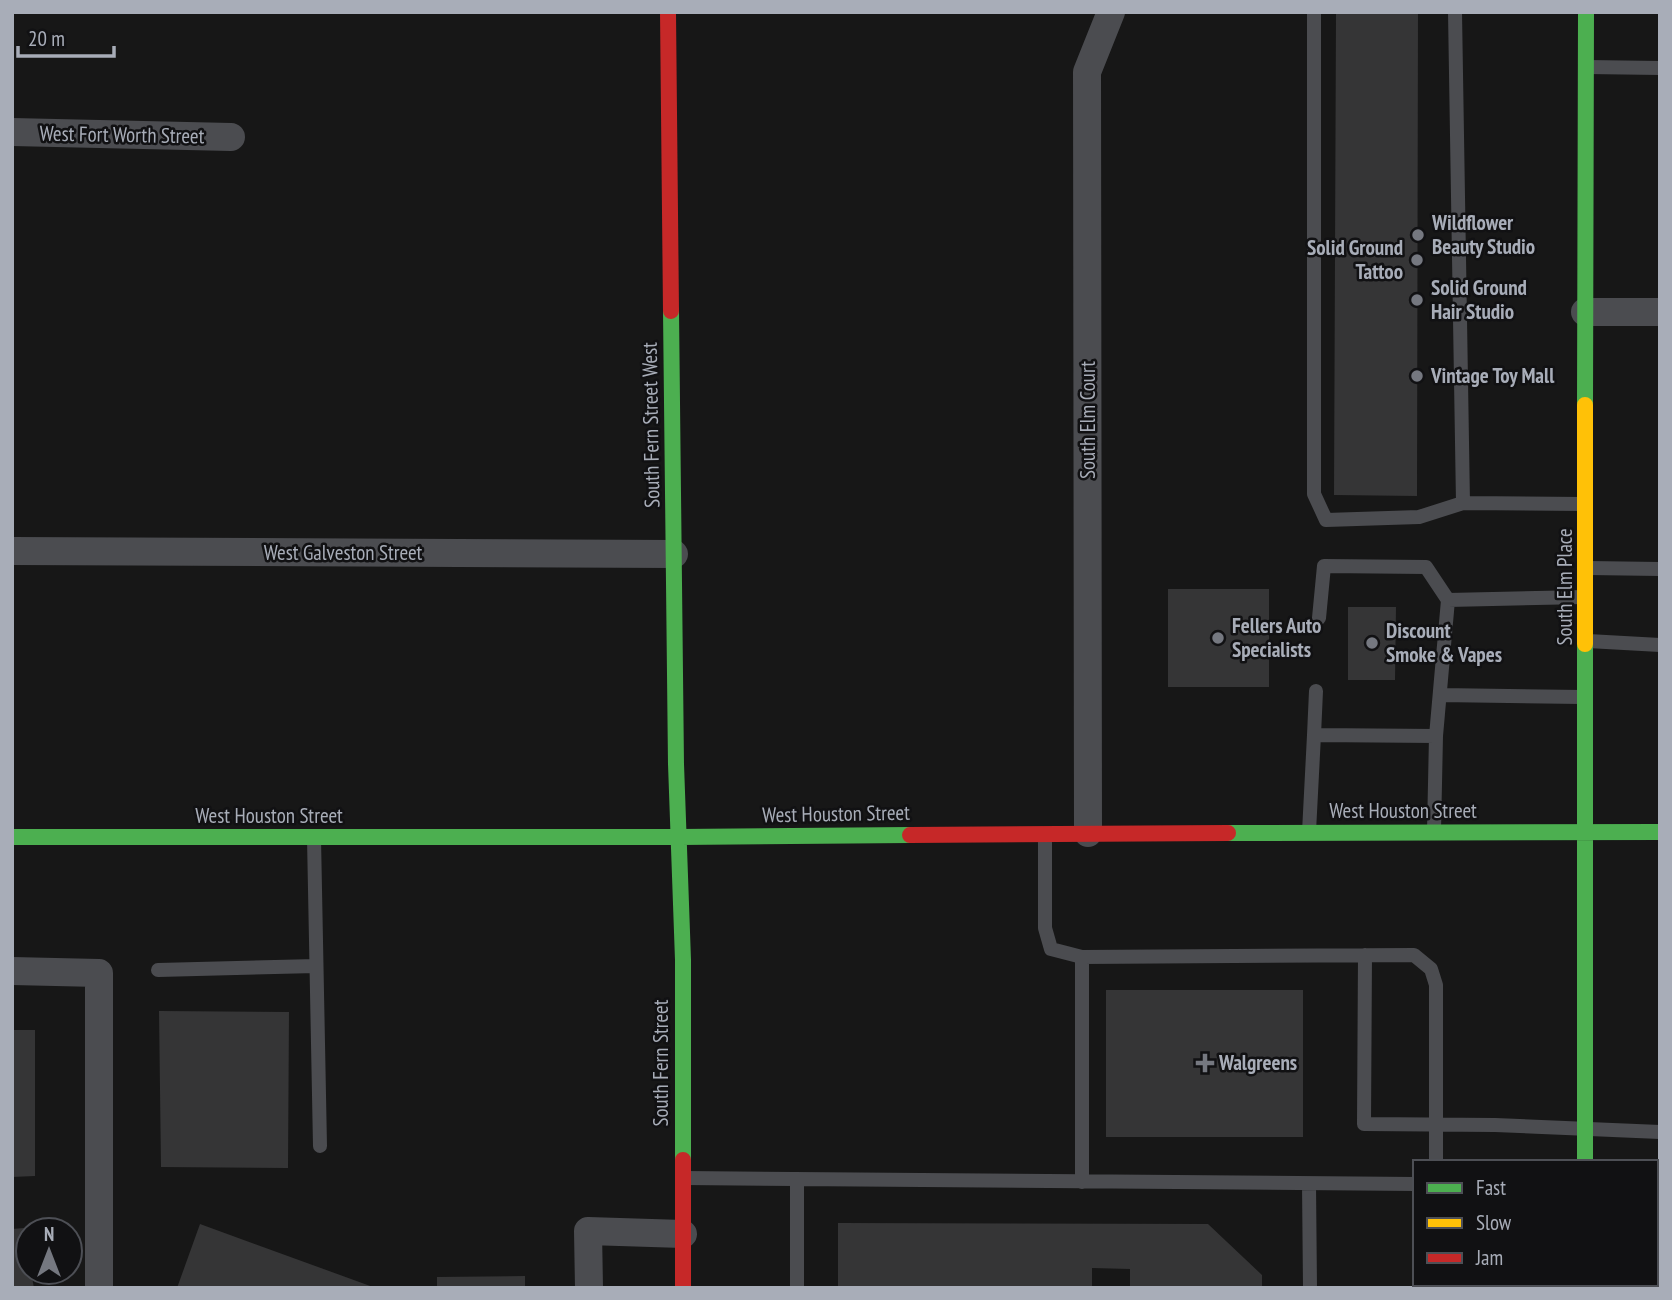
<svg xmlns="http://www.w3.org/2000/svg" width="1672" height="1300" font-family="'PT Sans Narrow',sans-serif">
<rect width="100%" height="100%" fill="#171717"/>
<path fill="#353536" d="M 1336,12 L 1418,12 L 1417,496 L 1334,495 Z
M 1168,589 L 1269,589 L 1269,687 L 1168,687 Z
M 1348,607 L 1396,607 L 1395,680 L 1348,680 Z
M 1106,990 L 1303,990 L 1303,1137 L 1106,1137 Z
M 159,1011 L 289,1012 L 288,1168 L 161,1167 Z
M 12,1030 L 35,1030 L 35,1176 L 12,1177 Z
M 838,1223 L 1208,1224 L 1262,1275 L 1262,1288 L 1130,1288 L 1130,1269 L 1092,1268 L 1092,1288 L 838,1288 Z
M 200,1224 L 373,1287 L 373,1288 L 177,1288 Z
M 24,1228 L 28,1253 L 28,1272 L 31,1272 L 34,1288 L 12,1288 L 12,1229 Z
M 525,1276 L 525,1288 L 437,1288 L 437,1277 Z"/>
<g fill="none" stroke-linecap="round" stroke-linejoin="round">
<path stroke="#4b4c50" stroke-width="14" d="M 1314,12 L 1314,494 L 1326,520 L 1419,517 L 1463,503
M 1455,12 L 1463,503 L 1583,504
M 1587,67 L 1660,68
M 1588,568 L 1660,569
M 1319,618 L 1324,566 L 1426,567 L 1448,600
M 1588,641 L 1660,645
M 1440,695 L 1582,697
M 1314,735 L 1316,691
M 1434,831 L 1436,736 L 1448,600 L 1585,597
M 1309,832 L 1314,735 L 1436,736
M 1045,834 L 1045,928 L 1051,949 L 1082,957 L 1414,955 L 1431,969 L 1436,985 L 1436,1162
M 314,838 L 320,1146
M 1365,955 L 1364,1124 L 1495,1125 L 1660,1132
M 158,970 L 316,966
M 684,1178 L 1415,1184
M 797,1179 L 797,1288
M 1082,1182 L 1082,957
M 1309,1184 L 1310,1288
M 1656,1219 L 1660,1219
M 1458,1284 L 1458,1288"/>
<path stroke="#4b4c50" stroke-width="28" d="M 12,132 L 231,137
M 1585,312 L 1660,312
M 12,551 L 674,554
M 1088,833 L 1087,72 L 1111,12
M 12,971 L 99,973 L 99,1288
M 589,1288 L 588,1231 L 683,1234"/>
<path stroke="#4caf50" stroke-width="16" d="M 671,311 L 676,764 L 683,960 L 683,1160
M 1585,405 L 1586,12
M 1228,833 L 1660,832
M 12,837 L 680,837 L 910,835
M 1585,1162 L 1585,644"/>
<path stroke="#ffc107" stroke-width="16" d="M 1585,405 L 1585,644
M 1584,1284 L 1584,1288"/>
<path stroke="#c62828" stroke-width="16" d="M 668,12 L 671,311
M 910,835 L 1228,833
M 683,1288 L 683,1160"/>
</g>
<g fill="#757880" stroke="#111113" stroke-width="2.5">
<circle cx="1418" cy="235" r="7"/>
<circle cx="1417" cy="260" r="7"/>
<circle cx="1417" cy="300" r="7"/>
<circle cx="1417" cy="376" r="7"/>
<circle cx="1218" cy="638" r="7"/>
<circle cx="1372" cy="643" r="7"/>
<path d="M1201.5 1052.5h7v7h7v7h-7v7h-7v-7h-7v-7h7z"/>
</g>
<g text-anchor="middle" stroke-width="5" stroke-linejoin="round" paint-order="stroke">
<g font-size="21" fill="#a8adb8" stroke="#111113">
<text transform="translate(122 135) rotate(1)" y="7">West Fort Worth Street</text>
<text transform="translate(1088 420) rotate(-90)" y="7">South Elm Court</text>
<text transform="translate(651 425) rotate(-91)" y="7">South Fern Street West</text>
<text x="343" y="560">West Galveston Street</text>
<text transform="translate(1565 587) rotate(-90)" y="7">South Elm Place</text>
<text x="1403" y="818">West Houston Street</text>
<text transform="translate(836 814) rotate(-1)" y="7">West Houston Street</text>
<text x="269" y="823">West Houston Street</text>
<text transform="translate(661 1063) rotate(-90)" y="7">South Fern Street</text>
</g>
<g font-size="21" font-weight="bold" fill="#a8adb8" stroke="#111113" text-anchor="start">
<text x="1432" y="230">Wildflower<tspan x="1432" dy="24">Beauty Studio</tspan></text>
<text x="1403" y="255" text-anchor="end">Solid Ground<tspan x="1403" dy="24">Tattoo</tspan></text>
<text x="1431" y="295">Solid Ground<tspan x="1431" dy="24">Hair Studio</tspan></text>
<text x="1431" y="383">Vintage Toy Mall</text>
<text x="1232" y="633">Fellers Auto<tspan x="1232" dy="24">Specialists</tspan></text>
<text x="1386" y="638">Discount<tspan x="1386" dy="24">Smoke &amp; Vapes</tspan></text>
<text x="1219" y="1070">Walgreens</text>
</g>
</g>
<rect width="1672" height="1300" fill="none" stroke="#a8adb8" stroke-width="28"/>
<rect x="1413" y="1160" width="245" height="126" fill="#111113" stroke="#4d4f55" stroke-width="2"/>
<rect x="1427" y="1183" width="35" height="10" fill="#4caf50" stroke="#4d4f55" stroke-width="2"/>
<text x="1476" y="1195" font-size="21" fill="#a8adb8">Fast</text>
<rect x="1427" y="1218" width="35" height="10" fill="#ffc107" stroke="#4d4f55" stroke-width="2"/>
<text x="1476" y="1230" font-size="21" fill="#a8adb8">Slow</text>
<rect x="1427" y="1253" width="35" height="10" fill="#c62828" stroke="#4d4f55" stroke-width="2"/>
<text x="1476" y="1265" font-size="21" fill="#a8adb8">Jam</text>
<g transform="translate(49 1251)"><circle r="33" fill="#111113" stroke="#4d4f55" stroke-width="2"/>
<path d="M0-5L12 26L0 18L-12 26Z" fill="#757880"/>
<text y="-10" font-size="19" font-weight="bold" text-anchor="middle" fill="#a8adb8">N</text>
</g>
<path d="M18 46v10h96v-10" fill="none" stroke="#a8adb8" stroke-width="3.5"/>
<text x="28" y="46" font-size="21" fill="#a8adb8" stroke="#111113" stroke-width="5" paint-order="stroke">20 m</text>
</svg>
